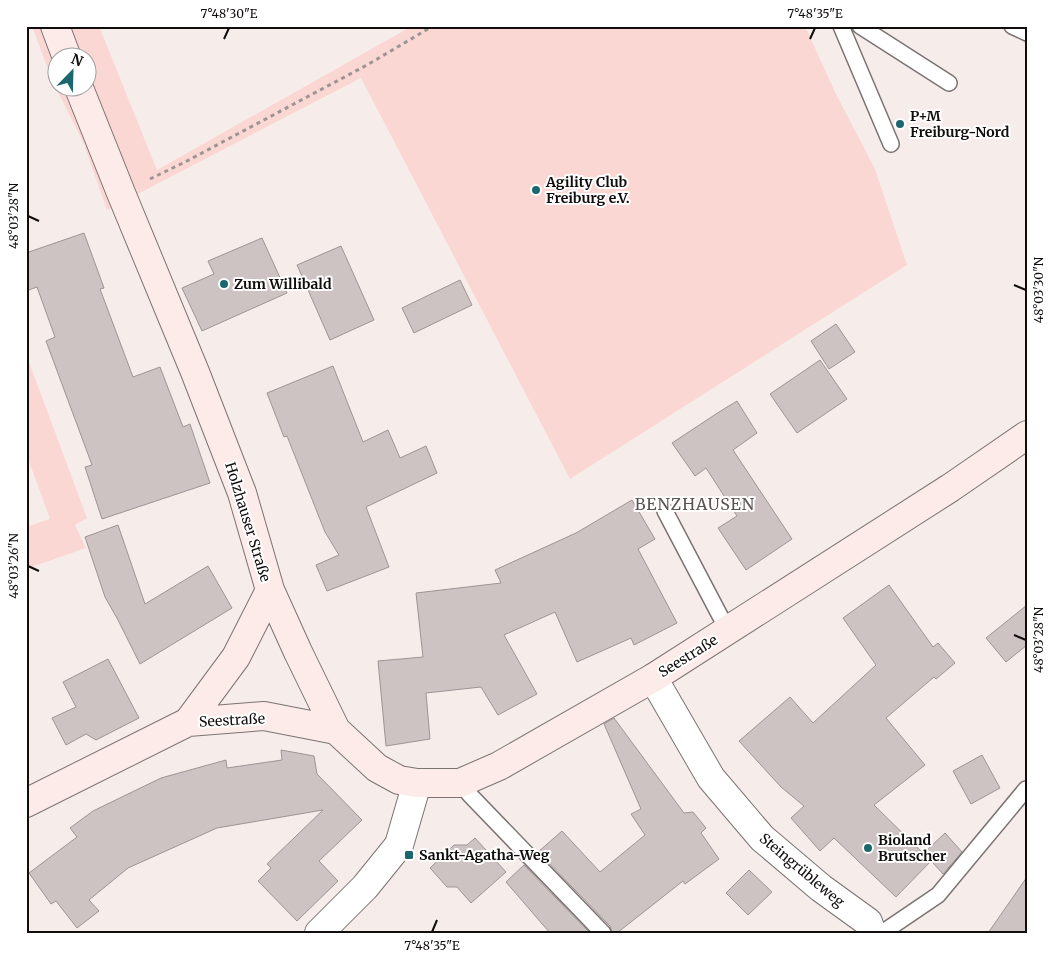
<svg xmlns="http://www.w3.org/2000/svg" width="1053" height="959" font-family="Merriweather,serif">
<rect width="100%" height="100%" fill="#f6edeb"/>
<path fill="#fbd7d3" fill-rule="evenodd" d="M 32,26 L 99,26 L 157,170 L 412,26 L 805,26 L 835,92 L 875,169 L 907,265 L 570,479 L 361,78 L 107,210 L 83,142 L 52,80 ZM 58,58 L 88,58 L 88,88 L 58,88 Z
M 26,354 L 87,518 L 75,525 L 86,548 L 26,569 L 26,527 L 50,519 L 26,453 Z"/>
<path fill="#ccc3c2" stroke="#9d9594" d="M 84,233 L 104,288 L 100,289 L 133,377 L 160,367 L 183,427 L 190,424 L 210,483 L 102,519 L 85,467 L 92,465 L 46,341 L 55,337 L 37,287 L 26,291 L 26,253 Z
M 262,238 L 287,293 L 202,331 L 182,288 L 214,274 L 208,261 Z
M 341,246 L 374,320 L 330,340 L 297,265 Z
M 460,280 L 472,305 L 414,333 L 402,308 Z
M 836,324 L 855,352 L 829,369 L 811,341 Z
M 820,360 L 847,399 L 797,433 L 770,394 Z
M 333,366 L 363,442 L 388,430 L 400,458 L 426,446 L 437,473 L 366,507 L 389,567 L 327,591 L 316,565 L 339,555 L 325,532 L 287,436 L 284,437 L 267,393 Z
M 737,401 L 757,433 L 733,450 L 792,539 L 746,570 L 718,528 L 737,516 L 706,468 L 695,476 L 672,443 L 719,412 Z
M 632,500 L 655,539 L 638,549 L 677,623 L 634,645 L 631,638 L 577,662 L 555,612 L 504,635 L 537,694 L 498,715 L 481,687 L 426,693 L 430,739 L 386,746 L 378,661 L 423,657 L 416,593 L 501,583 L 495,570 L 576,533 Z
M 118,525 L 145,604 L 208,566 L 232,608 L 140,664 L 118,620 L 105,597 L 85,537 Z
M 889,585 L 933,647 L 938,643 L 955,663 L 936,679 L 934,677 L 886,718 L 925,765 L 874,805 L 931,861 L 896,897 L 834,838 L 820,851 L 791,818 L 804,806 L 781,787 L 739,741 L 790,697 L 813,723 L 876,665 L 843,618 Z
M 1027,605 L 1027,645 L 1006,662 L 986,638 Z
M 108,659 L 139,718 L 96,740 L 86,734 L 66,745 L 52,718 L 76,707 L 63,682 Z
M 614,718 L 684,813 L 693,812 L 706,828 L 701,833 L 719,859 L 685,884 L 683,881 L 617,933 L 612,933 L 610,926 L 538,852 L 562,831 L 600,872 L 645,835 L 631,814 L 641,809 L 604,724 Z
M 281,750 L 314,756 L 317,774 L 362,820 L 319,861 L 338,881 L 297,921 L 258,881 L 271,868 L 267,864 L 323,810 L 217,828 L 128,868 L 89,900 L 99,911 L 77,928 L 56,901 L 51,904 L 29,873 L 77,837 L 70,828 L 93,811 L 161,778 L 226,760 L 227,768 L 282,760 Z
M 982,755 L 1000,788 L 971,804 L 953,771 Z
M 945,833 L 962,852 L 943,874 L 924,853 Z
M 475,838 L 506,872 L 471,903 L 457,887 L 447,887 L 430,868 L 454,845 L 467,845 Z
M 524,865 L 590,933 L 550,933 L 506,882 Z
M 749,870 L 772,892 L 748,915 L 726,893 Z
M 1027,877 L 1027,933 L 988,933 Z"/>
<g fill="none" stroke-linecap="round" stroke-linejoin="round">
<g stroke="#7b7372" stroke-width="18">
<path id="lane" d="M 841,26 L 891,144
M 860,26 L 949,83
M 1012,26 L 1027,33
M 665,511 L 728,631
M 460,783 L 470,795 L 603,933
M 882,933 L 938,895 L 1026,789"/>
</g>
<g stroke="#7b7372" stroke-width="30">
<path id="street" d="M 653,678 L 711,778 L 762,838 L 821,888 L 868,922 L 872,933
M 319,933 L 365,887 L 399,845 L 417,783"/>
</g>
<g stroke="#7b7372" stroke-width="30">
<path id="secondary" d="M 55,26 L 67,58
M 79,88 L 121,193 L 195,372 L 242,493 L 270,590 L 298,652 L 336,730 L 377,768 L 399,780 L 417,783 L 460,783 L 499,766 L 653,678 L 950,488 L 1027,435
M 188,722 L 264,716 L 336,730
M 26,803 L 188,722 L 236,657 L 270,590"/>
</g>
<path stroke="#9c9594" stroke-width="3" stroke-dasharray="4 4" stroke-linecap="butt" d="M 150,179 L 185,162 L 367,65 L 433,26"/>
<use href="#lane" stroke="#fff" stroke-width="15"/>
<use href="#street" stroke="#fff" stroke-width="28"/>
<use href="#secondary" stroke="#fdebe9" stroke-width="28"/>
</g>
<path fill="none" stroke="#100d0c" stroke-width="2" d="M 224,39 L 229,28M 810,39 L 815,28M 28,216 L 39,221M 1014,285 L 1026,290M 28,566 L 39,571M 1014,635 L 1026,640M 432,932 L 437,920"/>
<g fill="#1b6770" stroke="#fff" stroke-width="2">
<circle cx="900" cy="124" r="5"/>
<circle cx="536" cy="190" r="5"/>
<circle cx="224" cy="284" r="5"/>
<circle cx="868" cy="848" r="5"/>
<rect x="404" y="850" width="10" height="10" rx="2.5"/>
</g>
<g text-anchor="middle" stroke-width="4" stroke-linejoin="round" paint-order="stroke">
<g font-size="14" font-weight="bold" fill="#100d0c" stroke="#fff" text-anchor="start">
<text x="910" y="121">P+M<tspan x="910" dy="16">Freiburg-Nord</tspan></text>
<text x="546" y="187">Agility Club<tspan x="546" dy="16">Freiburg e.V.</tspan></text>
<text x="234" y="289">Zum Willibald</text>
<text x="878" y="845">Bioland<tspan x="878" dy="16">Brutscher</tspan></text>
<text x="419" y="860">Sankt-Agatha-Weg</text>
</g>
<g font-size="14" fill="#100d0c" stroke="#fff">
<text transform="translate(248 522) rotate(73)" y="5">Holzhauser Straße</text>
<text transform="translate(688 656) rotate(-32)" y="5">Seestraße</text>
<text transform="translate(232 720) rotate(-3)" y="5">Seestraße</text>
<text transform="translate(802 870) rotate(40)" y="5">Steingrübleweg</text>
</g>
<g font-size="16" letter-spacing="1" fill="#5a5352" stroke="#fff">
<text x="695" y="510">BENZHAUSEN</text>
</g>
</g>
<rect width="1053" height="959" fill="none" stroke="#ffffff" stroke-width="55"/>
<g transform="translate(72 72) rotate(23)"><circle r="24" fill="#ffffff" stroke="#9f9e9e"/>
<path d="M0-4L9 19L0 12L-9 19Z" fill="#1b6770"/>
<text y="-8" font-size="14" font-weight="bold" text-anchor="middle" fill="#100d0c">N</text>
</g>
<rect x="28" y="28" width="998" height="904" fill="none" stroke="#100d0c" stroke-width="2"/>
<g font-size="12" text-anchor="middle" fill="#100d0c">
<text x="229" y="18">7°48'30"E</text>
<text x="815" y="18">7°48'35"E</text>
<text transform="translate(14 216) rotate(-90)" y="4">48°03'28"N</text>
<text transform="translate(1039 290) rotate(-90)" y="4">48°03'30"N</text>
<text transform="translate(14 566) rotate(-90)" y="4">48°03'26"N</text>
<text transform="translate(1039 640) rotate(-90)" y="4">48°03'28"N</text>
<text x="432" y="950">7°48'35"E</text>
</g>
</svg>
